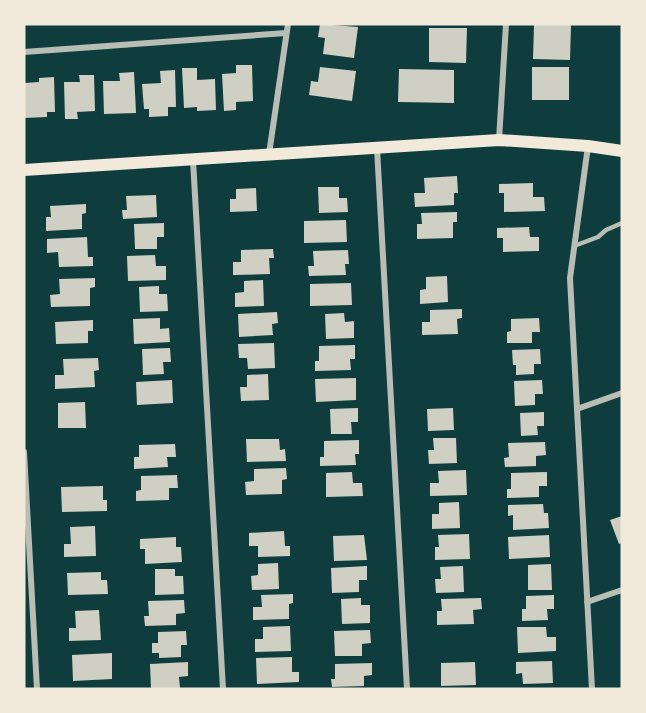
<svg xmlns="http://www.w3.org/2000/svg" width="646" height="713" font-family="'Exo 2',sans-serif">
<rect width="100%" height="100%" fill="#0f3d3e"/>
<path fill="#cfcfc3" d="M 320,24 L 358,27 L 354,58 L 323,54 L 325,38 L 318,37 Z
M 534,25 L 571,25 L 570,60 L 533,59 Z
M 429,28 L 467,28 L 466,63 L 429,62 Z
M 236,65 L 252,65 L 253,101 L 236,102 L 236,110 L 224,111 L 222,74 L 236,73 Z
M 320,67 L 356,71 L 352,101 L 309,95 L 311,81 L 318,82 Z
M 532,67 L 569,67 L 569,100 L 532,100 Z
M 182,68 L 197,68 L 197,80 L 215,79 L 216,110 L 197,111 L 197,107 L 184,108 Z
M 399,69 L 454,70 L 454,103 L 398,102 Z
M 175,70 L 176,107 L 168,107 L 168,116 L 149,117 L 149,109 L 144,109 L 142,84 L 161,83 L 160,71 Z
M 134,72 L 136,113 L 104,114 L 103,81 L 120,81 L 119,73 Z
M 79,75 L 94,75 L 95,111 L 77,112 L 78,119 L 65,119 L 64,82 L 80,82 Z
M 54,77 L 55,112 L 47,112 L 47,117 L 24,118 L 24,83 L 39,82 L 39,78 Z
M 457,176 L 458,193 L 454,193 L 454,205 L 415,207 L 414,193 L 425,193 L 424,178 Z
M 533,183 L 533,197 L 544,197 L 545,211 L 504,212 L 504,193 L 499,193 L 499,184 Z
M 318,187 L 339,187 L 339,198 L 347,198 L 348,212 L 319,213 Z
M 256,188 L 257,211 L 230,212 L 230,199 L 236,199 L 236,189 Z
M 156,195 L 157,217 L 123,219 L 122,210 L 127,210 L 126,196 Z
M 86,204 L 86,213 L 82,214 L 82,229 L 46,231 L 46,217 L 51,217 L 50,206 Z
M 457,212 L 457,222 L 453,222 L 453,238 L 417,239 L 417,224 L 422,224 L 421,213 Z
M 346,220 L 347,242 L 304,243 L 304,221 Z
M 164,223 L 164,237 L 157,237 L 157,249 L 135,249 L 134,224 Z
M 529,227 L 530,237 L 539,237 L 539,251 L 503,252 L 503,238 L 497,238 L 497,228 Z
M 87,237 L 88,257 L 93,257 L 93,266 L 59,267 L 58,252 L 47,253 L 47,239 Z
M 273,249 L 274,258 L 269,258 L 270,274 L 233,275 L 233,262 L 241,262 L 241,250 Z
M 348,250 L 349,264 L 345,264 L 346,275 L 309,276 L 308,266 L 314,266 L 313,251 Z
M 155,255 L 156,266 L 166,266 L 166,280 L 128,281 L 127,256 Z
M 447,276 L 448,302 L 420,304 L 420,290 L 426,289 L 426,277 Z
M 95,278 L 95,287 L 90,288 L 90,306 L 51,307 L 50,295 L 60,294 L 59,279 Z
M 263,280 L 264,306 L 235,307 L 235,293 L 244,292 L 244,281 Z
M 351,283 L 352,305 L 310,306 L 310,284 Z
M 159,286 L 159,294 L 167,294 L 168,311 L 140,312 L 139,287 Z
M 462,309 L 462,318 L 457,319 L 458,334 L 422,335 L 422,322 L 430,322 L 430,310 Z
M 277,312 L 278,323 L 272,324 L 273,335 L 239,337 L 238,314 Z
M 344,313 L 345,322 L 354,321 L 354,338 L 326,339 L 325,314 Z
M 160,318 L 160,329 L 169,328 L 170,342 L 134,344 L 133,319 Z
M 539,318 L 540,332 L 532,332 L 532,343 L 507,343 L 507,332 L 511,331 L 511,319 Z
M 93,320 L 93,331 L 88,331 L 88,343 L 56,344 L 55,322 Z
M 274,343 L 275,368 L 248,369 L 247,358 L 239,358 L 238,344 Z
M 355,345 L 355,359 L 350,359 L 351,370 L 315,371 L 315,361 L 319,361 L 319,346 Z
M 170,348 L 171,362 L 163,362 L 164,374 L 143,375 L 142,349 Z
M 540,349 L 541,364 L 534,364 L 534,374 L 516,375 L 516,365 L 513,365 L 512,350 Z
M 98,358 L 99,370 L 94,371 L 95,387 L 55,389 L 55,375 L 64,375 L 63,359 Z
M 268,374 L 269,400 L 241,401 L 240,387 L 247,387 L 247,375 Z
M 356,378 L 356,400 L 316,402 L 315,379 Z
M 172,380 L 173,403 L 137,405 L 136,382 Z
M 542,380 L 543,394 L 535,394 L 535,405 L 515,406 L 514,381 Z
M 85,402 L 86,428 L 58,428 L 58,403 Z
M 358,408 L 358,422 L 351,422 L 352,434 L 331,434 L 330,409 Z
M 453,408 L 454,430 L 428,431 L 427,409 Z
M 544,412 L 544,426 L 537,426 L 538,435 L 521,436 L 520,413 Z
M 433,438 L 456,438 L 457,463 L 429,464 L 428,450 L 434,450 Z
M 246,439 L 279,439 L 280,450 L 285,449 L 286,461 L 247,462 Z
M 359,440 L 359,454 L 355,454 L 356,465 L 320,466 L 320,457 L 324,457 L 324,441 Z
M 545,442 L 546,455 L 536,456 L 536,466 L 505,467 L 504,458 L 509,457 L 508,443 Z
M 175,444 L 176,457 L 167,457 L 168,467 L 134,469 L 134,457 L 139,457 L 139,445 Z
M 286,468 L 287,479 L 282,480 L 282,494 L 246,495 L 245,482 L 254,481 L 254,469 Z
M 466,470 L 467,495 L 430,496 L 430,483 L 439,483 L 438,471 Z
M 352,472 L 353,483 L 362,483 L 363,496 L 326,497 L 326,473 Z
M 547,472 L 547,486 L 539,486 L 539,497 L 507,498 L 507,489 L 511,489 L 511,473 Z
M 177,475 L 178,488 L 169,488 L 169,500 L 136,501 L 136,491 L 141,490 L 141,476 Z
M 103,486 L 103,500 L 107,500 L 107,511 L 62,512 L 61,487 Z
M 459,502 L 460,528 L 432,529 L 432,514 L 439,514 L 439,503 Z
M 543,504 L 544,513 L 548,513 L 549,528 L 513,530 L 513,515 L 508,516 L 508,505 Z
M 622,516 L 622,543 L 619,544 L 610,520 Z
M 95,526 L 96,556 L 64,557 L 64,544 L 71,544 L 70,527 Z
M 284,531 L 285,546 L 290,546 L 290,556 L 258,557 L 258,546 L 249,546 L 249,533 Z
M 469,534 L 470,559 L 435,560 L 435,547 L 439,547 L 438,535 Z
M 364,535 L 367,560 L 334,561 L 333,536 Z
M 549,535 L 550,557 L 509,559 L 508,537 Z
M 176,537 L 176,547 L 181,547 L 182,562 L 145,564 L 145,549 L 140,549 L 140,539 Z
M 278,563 L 279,589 L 252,590 L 251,576 L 258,575 L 258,564 Z
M 551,564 L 552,590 L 528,590 L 528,565 Z
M 367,566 L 367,580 L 359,580 L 359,592 L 332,593 L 331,568 Z
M 463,566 L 464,592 L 436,593 L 435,579 L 441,579 L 440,567 Z
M 155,569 L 175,569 L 175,576 L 183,576 L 184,594 L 155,595 Z
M 101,572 L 101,580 L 107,580 L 108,594 L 68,595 L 67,573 Z
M 293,594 L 293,603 L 289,604 L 289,619 L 253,620 L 253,607 L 262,607 L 261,595 Z
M 554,595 L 554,609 L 547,609 L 548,620 L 522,621 L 522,609 L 526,609 L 526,596 Z
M 361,598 L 361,605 L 370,605 L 370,623 L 342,624 L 341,599 Z
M 481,598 L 482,609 L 473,610 L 474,624 L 437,625 L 437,611 L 442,611 L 441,599 Z
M 184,600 L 185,613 L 176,614 L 176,625 L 145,626 L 144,616 L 149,616 L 148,601 Z
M 99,610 L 101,640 L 69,641 L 69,628 L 76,628 L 75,611 Z
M 290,626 L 291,651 L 255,652 L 255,639 L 263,639 L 263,627 Z
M 517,627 L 546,627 L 547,637 L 556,637 L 556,651 L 518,653 Z
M 370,630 L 371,643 L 362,644 L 362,656 L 335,656 L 334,631 Z
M 186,631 L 187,645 L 181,645 L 181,657 L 159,658 L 159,653 L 152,653 L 152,643 L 158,643 L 158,632 Z
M 112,653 L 112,679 L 73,681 L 72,655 Z
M 292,657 L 292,672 L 299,672 L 299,682 L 257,684 L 256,658 Z
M 552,661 L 553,683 L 523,684 L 522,673 L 516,674 L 516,662 Z
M 188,662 L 188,676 L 179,677 L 180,688 L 151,689 L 150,664 Z
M 475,662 L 476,685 L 441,686 L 441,663 Z
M 372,663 L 372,675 L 364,676 L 364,686 L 332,687 L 331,679 L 335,679 L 335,664 Z"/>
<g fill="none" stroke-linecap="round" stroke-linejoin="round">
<path stroke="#b8beb3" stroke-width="4.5" d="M 574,246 L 598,237 L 606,230 L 622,223"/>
<path stroke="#b8beb3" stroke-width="6" d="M 24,52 L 286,33
M 499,140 L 506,24
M 588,146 L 570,278 L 592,689
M 377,148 L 407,689
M 269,154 L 288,24
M 193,160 L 223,689
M 577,409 L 622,393
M 24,452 L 37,689
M 587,602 L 622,590"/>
<path stroke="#f1e9da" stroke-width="12" d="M 24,170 L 499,140 L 588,146 L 622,151"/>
</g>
<rect width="646" height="713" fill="none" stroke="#f1e9da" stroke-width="51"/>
</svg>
